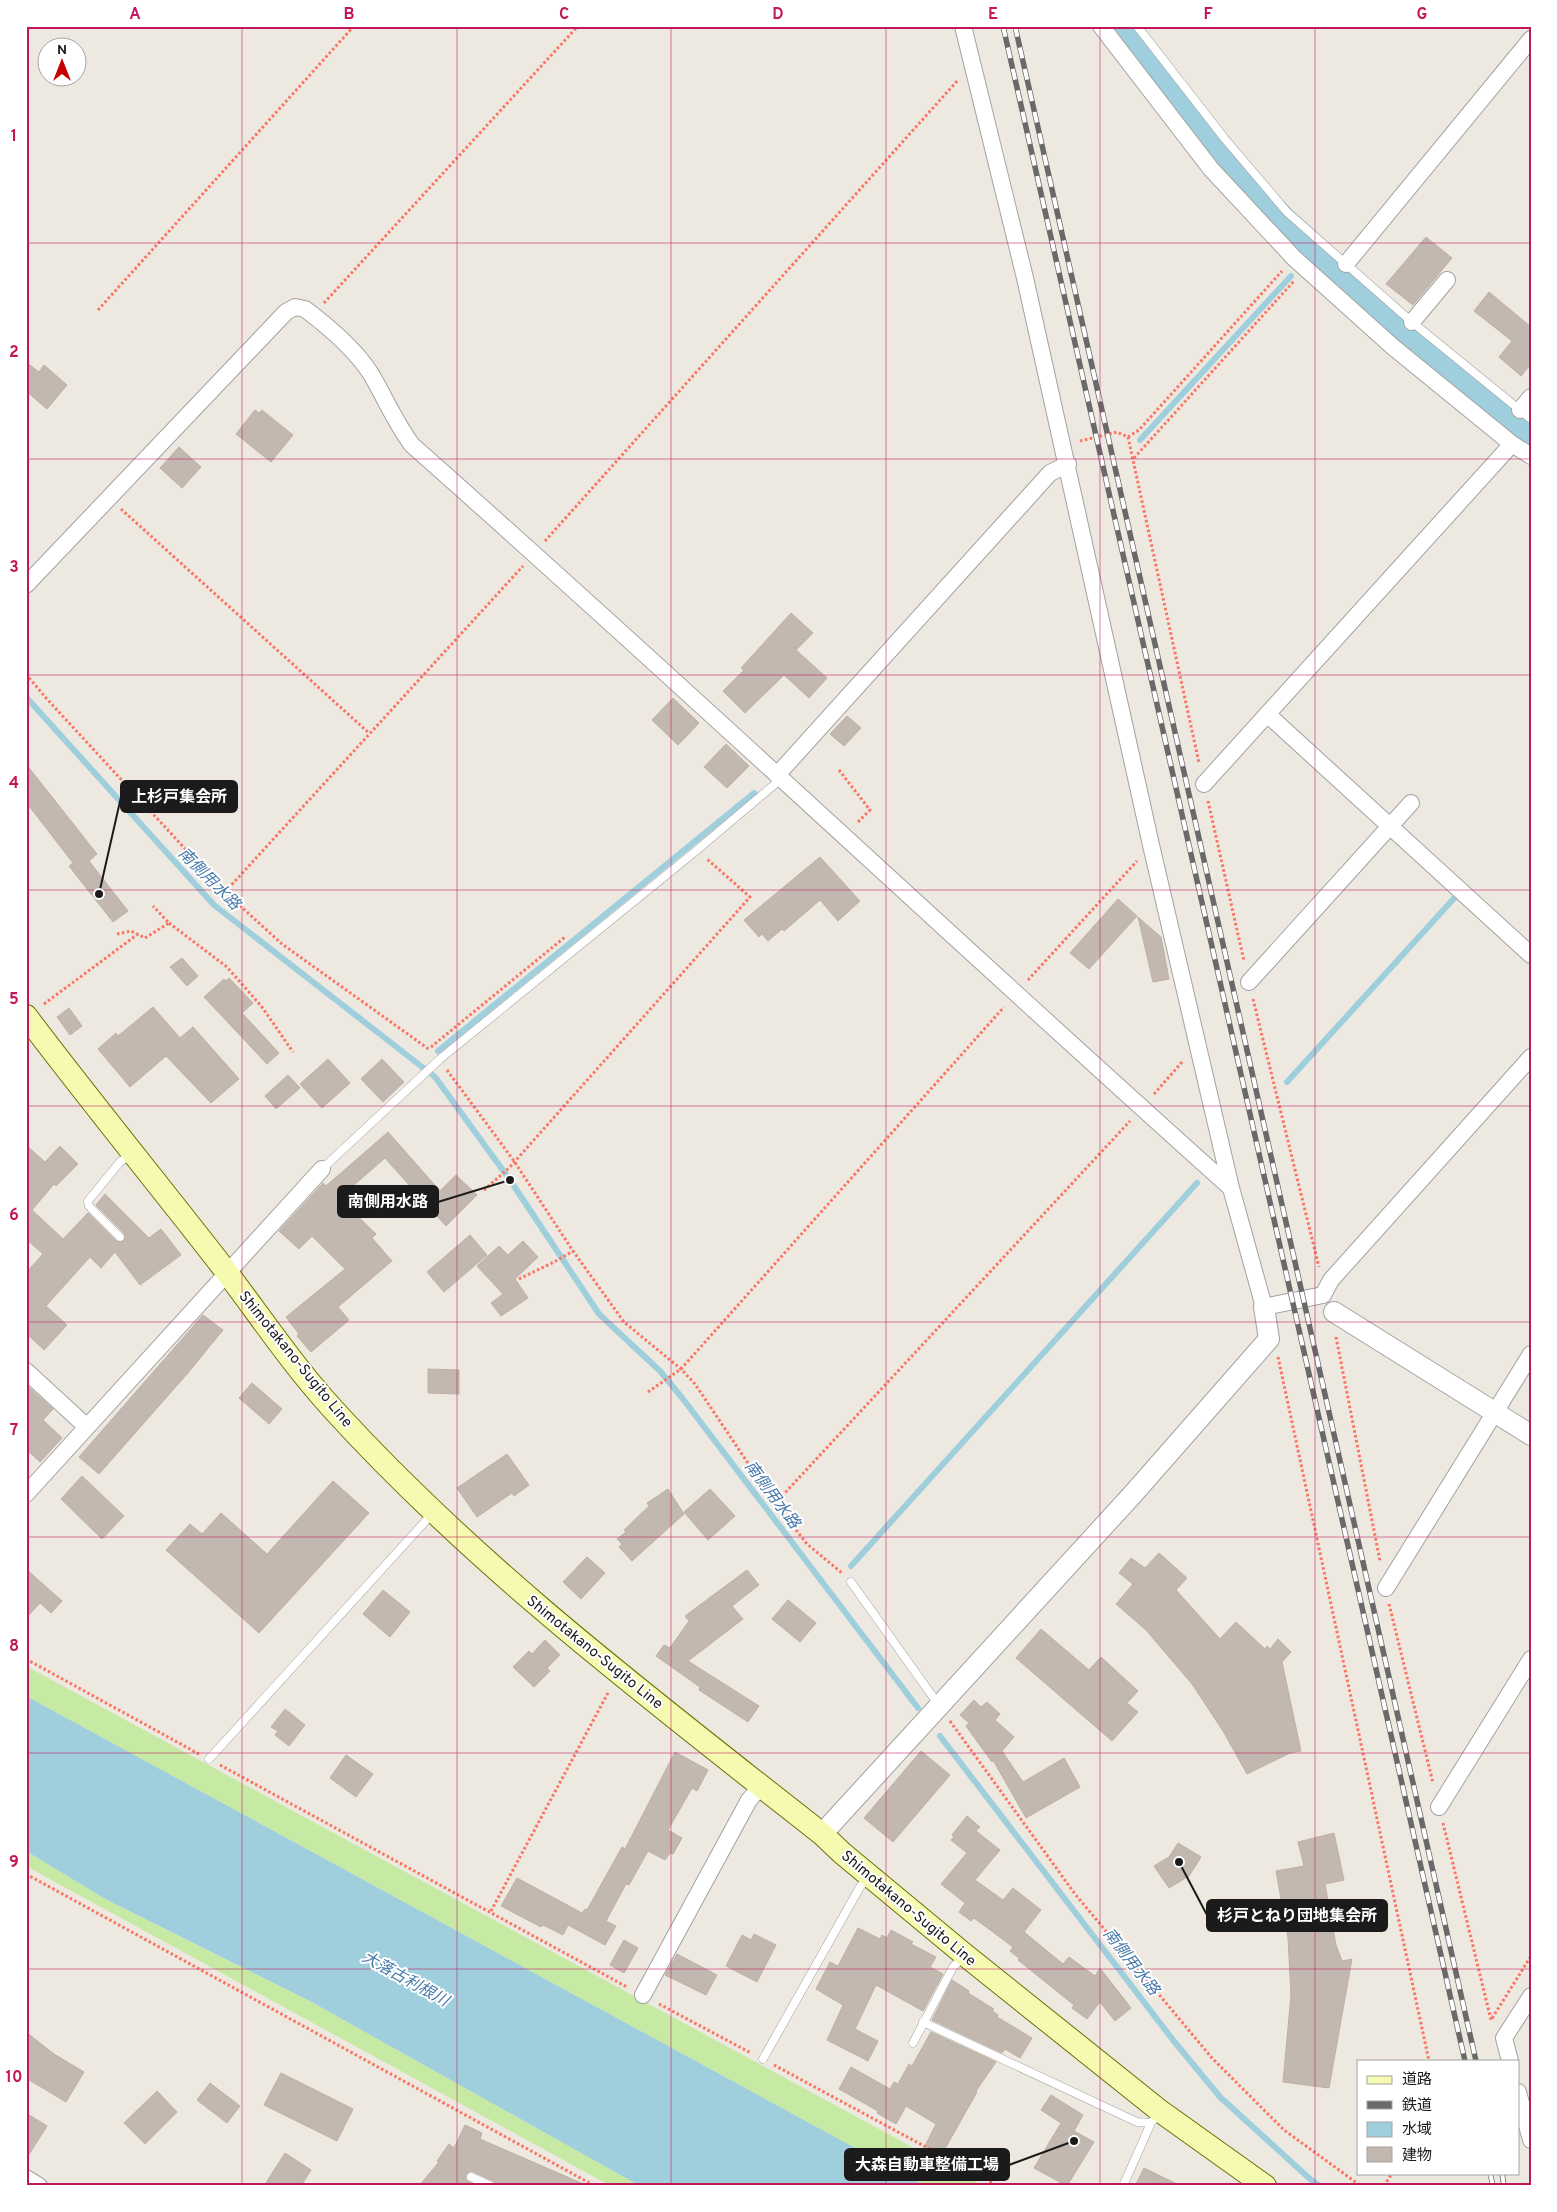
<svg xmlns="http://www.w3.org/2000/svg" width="1557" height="2212" font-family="Overpass,'Noto Sans JP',sans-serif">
<rect width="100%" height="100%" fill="#ede9e0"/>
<path fill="#c6e9a4" d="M 26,1666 L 984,2186 L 925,2186 L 26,1696 Z
M 26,1851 L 107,1900 L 308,2000 L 640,2186 L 611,2186 L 26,1866 Z"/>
<path fill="#9fcedc" d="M 26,1696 L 925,2186 L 640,2186 L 308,2000 L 107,1900 L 26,1851 Z"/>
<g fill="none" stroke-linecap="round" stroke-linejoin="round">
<path stroke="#9fcedc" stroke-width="6" d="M 1140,440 L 1291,276
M 26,697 L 214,905 L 435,1077 L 510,1180 L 599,1314 L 660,1371 L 683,1399 L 918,1708
M 438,1051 L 754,793
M 1287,1082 L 1457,895
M 851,1566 L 1197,1183
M 940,1736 L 1173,2040 L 1220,2097 L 1310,2179 L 1320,2186"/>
<path stroke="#9fcedc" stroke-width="36" d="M 1120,26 L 1230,171 L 1278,221 L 1401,333 L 1531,436"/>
</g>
<path fill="#c2b8b0" stroke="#bfafa2" d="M 1426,237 L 1452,258 L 1413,305 L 1386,284 Z
M 1489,292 L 1531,327 L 1531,364 L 1521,376 L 1499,357 L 1512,341 L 1474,311 Z
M 26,362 L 39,372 L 44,365 L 67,385 L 47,409 L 26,391 Z
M 255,410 L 259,413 L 262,410 L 293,435 L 271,462 L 236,434 Z
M 179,447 L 201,467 L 182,488 L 160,468 Z
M 791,613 L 813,633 L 796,650 L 827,678 L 809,698 L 784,675 L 745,713 L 723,691 L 744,670 L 741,668 Z
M 673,698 L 699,723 L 678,745 L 652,720 Z
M 847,716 L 861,728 L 844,746 L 830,734 Z
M 726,744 L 749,766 L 727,788 L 704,767 Z
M 26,764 L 97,854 L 89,861 L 128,911 L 113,922 L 69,866 L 73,863 L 26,802 Z
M 820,857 L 860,901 L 838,921 L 820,900 L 784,931 L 782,929 L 768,941 L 762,934 L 759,937 L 744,920 Z
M 1118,899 L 1137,916 L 1089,969 L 1070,953 Z
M 1138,917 L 1161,937 L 1169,979 L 1153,982 Z
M 182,958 L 198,976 L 187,986 L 170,967 Z
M 229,978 L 253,1003 L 242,1013 L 279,1053 L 267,1064 L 204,997 L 224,979 L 226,981 Z
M 153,1007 L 180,1038 L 193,1027 L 239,1079 L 211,1103 L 166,1056 L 130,1087 L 98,1049 L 116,1033 L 118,1036 Z
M 69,1008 L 82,1026 L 70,1035 L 57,1017 Z
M 328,1059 L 350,1083 L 322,1108 L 300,1084 Z
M 382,1059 L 404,1082 L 383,1102 L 361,1079 Z
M 288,1075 L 300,1088 L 276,1109 L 265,1096 Z
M 388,1132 L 440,1191 L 456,1175 L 477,1195 L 446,1226 L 385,1158 L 339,1198 L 376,1234 L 372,1238 L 392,1261 L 338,1307 L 349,1320 L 311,1352 L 297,1336 L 299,1334 L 286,1317 L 345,1269 L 312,1236 L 299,1249 L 279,1231 L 323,1183 L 326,1186 Z
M 26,1145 L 45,1162 L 60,1146 L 78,1164 L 56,1186 L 54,1184 L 32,1210 L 63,1239 L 88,1213 L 116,1241 L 121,1242 L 124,1241 L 124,1233 L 96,1205 L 105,1194 L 149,1238 L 161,1229 L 181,1255 L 140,1285 L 115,1252 L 101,1268 L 90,1257 L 46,1306 L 67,1325 L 44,1350 L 26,1333 L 26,1273 L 43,1254 L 26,1239 Z
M 470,1235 L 487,1255 L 444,1292 L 427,1272 Z
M 523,1241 L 538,1257 L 515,1279 L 528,1298 L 501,1316 L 491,1303 L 503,1294 L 477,1266 L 499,1246 L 508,1255 Z
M 203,1315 L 223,1330 L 187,1374 L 99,1474 L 79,1457 Z
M 428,1369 L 459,1370 L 459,1394 L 428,1393 Z
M 252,1383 L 282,1409 L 269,1424 L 239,1398 Z
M 26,1385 L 53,1409 L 43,1420 L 62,1438 L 40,1462 L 26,1449 Z
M 507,1454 L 529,1485 L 514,1496 L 512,1493 L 477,1517 L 457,1488 Z
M 82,1476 L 124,1516 L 102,1539 L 61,1499 Z
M 333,1481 L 369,1513 L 259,1633 L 166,1550 L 190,1524 L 202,1534 L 221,1513 L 267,1554 Z
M 668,1489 L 684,1514 L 632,1561 L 619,1547 L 622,1544 L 617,1539 L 626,1532 L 624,1530 L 649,1506 L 647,1503 Z
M 710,1489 L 735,1516 L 708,1540 L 684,1512 Z
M 1159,1553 L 1187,1578 L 1176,1590 L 1220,1639 L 1236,1622 L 1265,1649 L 1267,1646 L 1270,1649 L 1278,1639 L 1291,1652 L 1282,1662 L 1301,1751 L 1290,1753 L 1247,1774 L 1223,1731 L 1192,1684 L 1146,1630 L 1116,1604 L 1133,1584 L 1119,1573 L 1131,1558 L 1145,1568 Z
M 587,1557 L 605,1573 L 581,1599 L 563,1582 Z
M 26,1569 L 62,1601 L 51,1613 L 40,1603 L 26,1618 Z
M 747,1570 L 759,1585 L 732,1606 L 743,1619 L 688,1661 L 759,1706 L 748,1722 L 699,1690 L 700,1687 L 656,1656 L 664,1645 L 670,1648 L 689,1621 L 685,1616 Z
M 383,1590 L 410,1612 L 390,1637 L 363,1614 Z
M 788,1600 L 816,1623 L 800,1642 L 772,1619 Z
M 1041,1629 L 1089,1670 L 1101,1657 L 1138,1691 L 1127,1703 L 1138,1712 L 1112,1741 L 1016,1658 Z
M 545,1640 L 560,1655 L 547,1668 L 550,1671 L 534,1687 L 513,1667 L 529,1651 L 532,1654 Z
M 974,1700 L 981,1707 L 987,1702 L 1000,1714 L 995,1720 L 1014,1737 L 1002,1751 L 1023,1782 L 1064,1758 L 1080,1787 L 1026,1818 L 993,1760 L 992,1762 L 966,1726 L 969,1723 L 960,1715 Z
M 285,1709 L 305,1725 L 289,1746 L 275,1735 L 278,1731 L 271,1727 Z
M 921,1751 L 950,1775 L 893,1842 L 864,1818 Z
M 675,1752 L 708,1770 L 697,1791 L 692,1788 L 668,1830 L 682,1838 L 673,1854 L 670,1853 L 665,1860 L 648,1851 L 629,1885 L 626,1884 L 606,1921 L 616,1926 L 605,1945 L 568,1925 L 563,1935 L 543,1925 L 541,1927 L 501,1906 L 517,1878 L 582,1913 L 585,1909 L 587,1910 L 622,1847 L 625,1849 Z
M 346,1755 L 373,1774 L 356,1797 L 330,1778 Z
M 967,1816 L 980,1827 L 976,1831 L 1000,1850 L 975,1880 L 1003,1900 L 1013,1888 L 1041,1910 L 1024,1932 L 1063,1964 L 1069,1957 L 1095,1976 L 1100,1968 L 1131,2008 L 1115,2021 L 1100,2002 L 1087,2019 L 1072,2008 L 1074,2005 L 1018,1960 L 1019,1958 L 1010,1951 L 1013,1947 L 974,1918 L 971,1921 L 959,1912 L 965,1903 L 941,1884 L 967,1853 L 951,1840 L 954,1837 L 952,1835 Z
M 1334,1833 L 1344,1880 L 1325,1884 L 1336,1945 L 1342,1961 L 1352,1959 L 1329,2088 L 1283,2082 L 1291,1995 L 1288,1938 L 1276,1871 L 1304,1866 L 1298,1842 Z
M 1178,1843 L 1201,1857 L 1189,1876 L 1169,1888 L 1154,1866 L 1169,1857 Z
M 858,1928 L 880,1939 L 882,1935 L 887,1938 L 891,1930 L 913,1942 L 911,1944 L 936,1957 L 930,1967 L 943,1974 L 923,2011 L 876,1985 L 855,2029 L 878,2041 L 868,2061 L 827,2040 L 843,2005 L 816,1989 L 830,1962 L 838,1966 Z
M 754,1934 L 776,1945 L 757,1982 L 726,1966 L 742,1935 L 751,1940 Z
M 624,1940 L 638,1948 L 624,1973 L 610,1965 Z
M 677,1954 L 717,1975 L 706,1995 L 665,1975 Z
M 952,1980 L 969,1991 L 968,1993 L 994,2009 L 992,2011 L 998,2015 L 997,2017 L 1032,2038 L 1020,2058 L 1005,2049 L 1002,2053 L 932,2020 Z
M 26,2032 L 54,2054 L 84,2072 L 66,2102 L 26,2078 Z
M 931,2032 L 996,2062 L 976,2091 L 977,2092 L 942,2154 L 925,2146 L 936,2124 L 906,2106 L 896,2124 L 877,2113 L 878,2111 L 839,2089 L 851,2067 L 890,2089 L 894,2082 L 898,2084 L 909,2064 L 912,2066 Z
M 281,2073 L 353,2109 L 337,2141 L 264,2105 Z
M 210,2083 L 240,2106 L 227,2123 L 197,2100 Z
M 157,2091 L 177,2112 L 145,2144 L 124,2123 Z
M 1051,2095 L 1083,2115 L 1074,2131 L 1094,2142 L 1067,2186 L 1034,2168 L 1061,2123 L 1041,2110 Z
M 26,2113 L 47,2126 L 26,2159 Z
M 465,2125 L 482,2133 L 480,2139 L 588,2186 L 497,2186 L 493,2181 L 471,2171 L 466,2174 L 466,2180 L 477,2186 L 419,2186 L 439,2162 L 437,2161 L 449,2144 L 454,2148 Z
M 285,2153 L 311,2170 L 301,2186 L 264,2186 Z
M 1144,2168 L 1181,2186 L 1135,2186 Z"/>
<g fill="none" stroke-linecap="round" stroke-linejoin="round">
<g stroke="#a2a2a2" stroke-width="9">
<path id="service" d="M 1137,26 L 1225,139 L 1287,212 L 1412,322 L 1531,419
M 322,1169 L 440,1059 L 697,850 L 781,779
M 120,1237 L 89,1206 L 88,1201 L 120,1162 L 131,1154
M 851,1582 L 938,1704
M 209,1759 L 432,1514
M 923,2022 L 1137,2122 L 1151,2123 L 1159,2113
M 913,2043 L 953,1967 L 963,1957
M 763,2059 L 860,1887 L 868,1877
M 471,2177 L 491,2186
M 1123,2186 L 1151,2123"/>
</g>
<g stroke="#a2a2a2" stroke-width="18">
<path id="minor" d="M 963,26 L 1025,278 L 1151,845 L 1231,1188 L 1264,1307 L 1323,1295
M 1101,26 L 1211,169 L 1294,258 L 1393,347 L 1512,444 L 1531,456
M 1346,264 L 1531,39
M 1412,322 L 1447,280
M 1520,410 L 1531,397
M 26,585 L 286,312 L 295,307 L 305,309 C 329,327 355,349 371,374 C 385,398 395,422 412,445 C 688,689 956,942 1231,1188
M 1267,714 L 1531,955
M 777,775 L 1050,473 L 1068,464
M 1204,784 L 1512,444
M 1249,982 L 1411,803
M 1323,1295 L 1331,1280 L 1531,1057
M 26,1371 L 87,1427
M 26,1494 L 322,1169
M 1386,1588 L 1531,1354
M 1439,1807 L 1531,1659
M 643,1995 L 749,1800 L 761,1786
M 1510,2061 L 1504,2038 L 1531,1996
M 1518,2092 L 1531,2140
M 26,2178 L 39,2186"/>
</g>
<g stroke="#a2a2a2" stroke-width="22">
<path id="tertiary" d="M 1334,1312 L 1531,1435
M 822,1834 L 1133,1494 L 1269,1339 L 1264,1307"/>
</g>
<g stroke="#657103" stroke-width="24">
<path id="secondary" d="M 26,1016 C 91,1102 159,1185 225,1270 C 260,1316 292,1364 331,1407 C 477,1568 652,1700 822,1834 L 842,1853 L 965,1955 L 1160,2111 L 1265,2186"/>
</g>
<path stroke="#fc7362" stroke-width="3" stroke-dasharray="2.5 2.5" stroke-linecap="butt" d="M 324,303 L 578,26
M 98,310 L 354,26
M 1128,437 L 1139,430 L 1282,271
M 1080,441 L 1117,432 L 1128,437 L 1199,763
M 1134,458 L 1294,281
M 121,509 L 369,733
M 545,541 L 958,80
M 26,674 L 46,698 L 225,892 L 282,944 L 430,1050
M 839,770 L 870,810 L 857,823
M 1208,801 L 1244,961
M 225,892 L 523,566
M 169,923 L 227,967 L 262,1007 L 293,1052
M 117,934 L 131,931 L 145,938 L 169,923 L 153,906
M 1028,980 L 1137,861
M 1253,999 L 1319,1267
M 44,1004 L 138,934
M 431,1047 L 565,937
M 447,1070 L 514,1161 L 573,1251 L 624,1322 L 681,1369 L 695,1384 L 774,1502 L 807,1544 L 842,1573
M 1154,1094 L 1183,1061
M 484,1190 L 509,1168 L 750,897 L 707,859
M 519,1279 L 554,1262 L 573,1251
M 1336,1337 L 1380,1561
M 1278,1357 L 1429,2061
M 648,1392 L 681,1369 L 1004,1007
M 774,1502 L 783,1495 L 1130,1121
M 1389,1604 L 1433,1783
M 26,1659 L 199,1754
M 950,1721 L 1075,1894 L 1212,2058 L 1284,2130 L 1361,2186
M 220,1765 L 627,1987
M 1443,1823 L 1491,2020 L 1531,1956
M 26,1874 L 595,2186
M 491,1911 L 609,1691
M 659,2004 L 751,2053
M 774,2065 L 998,2186
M 1384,2186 L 1392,2173"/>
<use href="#service" stroke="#fff" stroke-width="8"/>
<use href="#minor" stroke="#fff" stroke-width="16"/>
<use href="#tertiary" stroke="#fff" stroke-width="20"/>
<use href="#secondary" stroke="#f6fab1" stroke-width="22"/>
<g stroke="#696969" stroke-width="5.5">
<path id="rail" d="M 1003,26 L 1465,2061
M 1015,26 L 1476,2061
M 1490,2173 L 1493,2186
M 1502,2173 L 1504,2186"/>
</g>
<use href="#rail" stroke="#fff" stroke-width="4" stroke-dasharray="11" stroke-linecap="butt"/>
</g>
<path fill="none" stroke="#c2185b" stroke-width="1" stroke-opacity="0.55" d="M 242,26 L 242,2186M 457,26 L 457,2186M 671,26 L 671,2186M 886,26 L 886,2186M 1100,26 L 1100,2186M 1315,26 L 1315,2186M 26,243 L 1531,243M 26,459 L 1531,459M 26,675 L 1531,675M 26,890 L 1531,890M 26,1106 L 1531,1106M 26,1322 L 1531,1322M 26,1537 L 1531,1537M 26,1753 L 1531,1753M 26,1969 L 1531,1969"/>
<g text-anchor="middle" stroke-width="4" stroke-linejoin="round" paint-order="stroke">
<g font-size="15" fill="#1b1b1b" stroke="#fff">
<text transform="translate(296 1359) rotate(51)" y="5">Shimotakano-Sugito Line</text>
<text transform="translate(595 1652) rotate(39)" y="5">Shimotakano-Sugito Line</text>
<text transform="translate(909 1908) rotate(40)" y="5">Shimotakano-Sugito Line</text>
</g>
<g font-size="16" font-style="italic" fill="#4779ab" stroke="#fff">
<text transform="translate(210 878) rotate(45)" y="6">南側用水路</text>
<text transform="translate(773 1494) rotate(53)" y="6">南側用水路</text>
<text transform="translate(1132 1961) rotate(52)" y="6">南側用水路</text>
<text transform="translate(406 1978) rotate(29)" y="6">大落古利根川</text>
</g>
</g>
<path fill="none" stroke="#1b1b1b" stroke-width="2" d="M99 894L121 797M510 1180L438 1202M1179 1862L1207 1915M1074 2141L1009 2165"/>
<g fill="#1b1b1b" stroke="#fff" stroke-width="2">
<circle cx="99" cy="894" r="5"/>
<circle cx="510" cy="1180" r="5"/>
<circle cx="1179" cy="1862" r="5"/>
<circle cx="1074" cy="2141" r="5"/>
</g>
<g fill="#1b1b1b" stroke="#1b1b1b" stroke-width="2">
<rect x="121" y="781" width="116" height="31" rx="5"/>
<rect x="338" y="1186" width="100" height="31" rx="5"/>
<rect x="1207" y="1900" width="180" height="31" rx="5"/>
<rect x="845" y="2149" width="164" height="31" rx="5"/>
</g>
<g font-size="16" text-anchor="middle" font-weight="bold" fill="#fff">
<text x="179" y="802">上杉戸集会所</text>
<text x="388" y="1207">南側用水路</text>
<text x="1297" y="1921">杉戸とねり団地集会所</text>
<text x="927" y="2170">大森自動車整備工場</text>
</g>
<rect width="1557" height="2212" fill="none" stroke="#ffffff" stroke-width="55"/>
<rect x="1357" y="2060" width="162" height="115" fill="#ffffff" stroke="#a4a4a4"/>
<rect x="1367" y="2076" width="25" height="8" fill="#f6fab1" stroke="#a4a4a4"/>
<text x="1402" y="2084" font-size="15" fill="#1b1b1b">道路</text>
<rect x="1367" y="2101" width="25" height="8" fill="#696969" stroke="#a4a4a4"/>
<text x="1402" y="2110" font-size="15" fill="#1b1b1b">鉄道</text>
<rect x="1367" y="2122" width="25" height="15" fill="#9fcedc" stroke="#a4a4a4"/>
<text x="1402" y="2134" font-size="15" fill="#1b1b1b">水域</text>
<rect x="1367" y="2147" width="25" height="15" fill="#c2b8b0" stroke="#a4a4a4"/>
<text x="1402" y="2160" font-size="15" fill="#1b1b1b">建物</text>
<g transform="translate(62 62)"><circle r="24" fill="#ffffff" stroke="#a4a4a4"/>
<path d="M0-4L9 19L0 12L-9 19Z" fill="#c60100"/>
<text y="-8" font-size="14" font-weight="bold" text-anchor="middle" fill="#1b1b1b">N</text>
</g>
<rect x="28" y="28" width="1502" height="2156" fill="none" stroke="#c2185b" stroke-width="2"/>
<g font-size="16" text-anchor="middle" font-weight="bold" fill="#c2185b">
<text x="135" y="19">A</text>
<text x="349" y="19">B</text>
<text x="564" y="19">C</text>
<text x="778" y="19">D</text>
<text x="993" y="19">E</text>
<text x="1208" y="19">F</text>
<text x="1422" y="19">G</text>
<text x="14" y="141">1</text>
<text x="14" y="357">2</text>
<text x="14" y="572">3</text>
<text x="14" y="788">4</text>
<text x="14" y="1004">5</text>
<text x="14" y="1220">6</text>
<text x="14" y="1435">7</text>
<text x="14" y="1651">8</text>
<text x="14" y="1867">9</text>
<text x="14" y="2082">10</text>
</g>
</svg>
